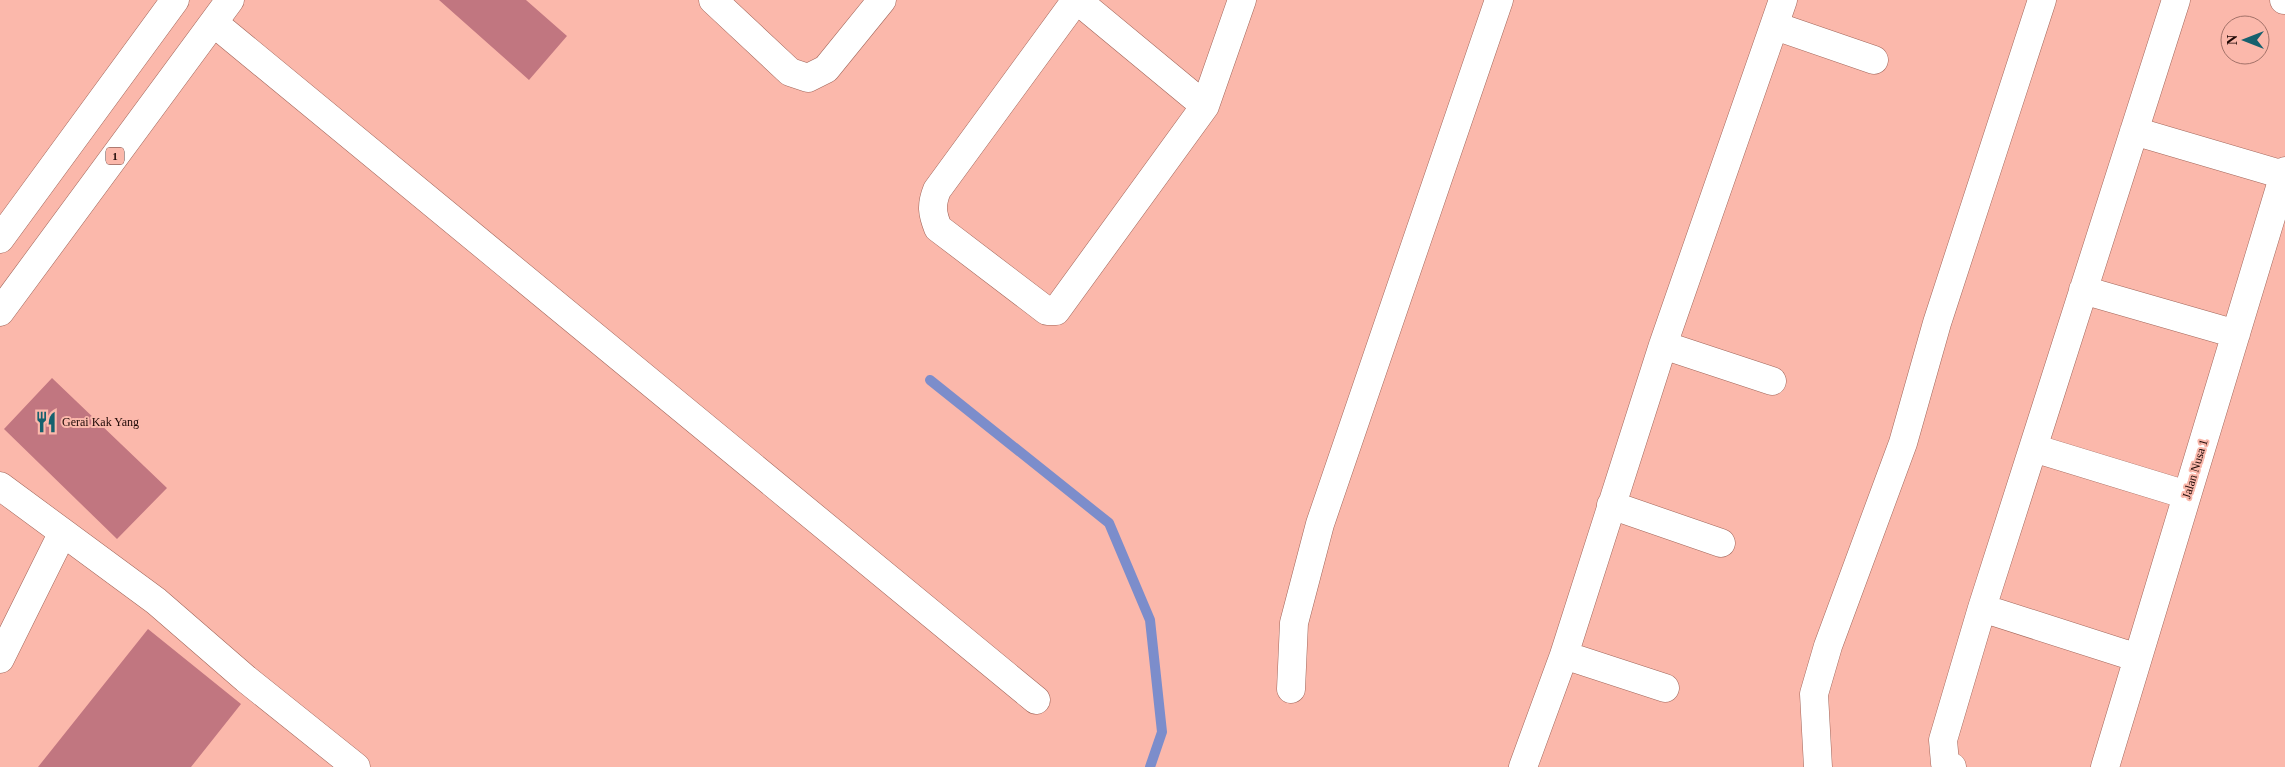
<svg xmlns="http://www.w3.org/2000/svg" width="2285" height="767" font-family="Georgia,serif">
<rect width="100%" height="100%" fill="#fbb8ab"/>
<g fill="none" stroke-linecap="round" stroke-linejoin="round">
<path stroke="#7c8dcb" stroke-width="10" d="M 930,380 L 1109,523 L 1150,620 L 1162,732 L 1150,767"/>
</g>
<path fill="#c17680" d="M 439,0 L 526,0 L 567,36 L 529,80 Z
M 52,378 L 167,488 L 117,539 L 4,429 Z
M 148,629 L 241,704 L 191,767 L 38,767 Z"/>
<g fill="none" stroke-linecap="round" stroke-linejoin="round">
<g stroke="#a2665a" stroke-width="29">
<path id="minor" d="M 713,0 L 790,72 L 808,78 L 826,69 L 882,0
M 1076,0 L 937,190 C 931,205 932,213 938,228 L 1047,311 L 1056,311 L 1205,106 L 1242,0
M 1077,0 L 1205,106
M 2284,0 L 2285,0
M 214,23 L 1036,700
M 1775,26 L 1874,60
M 2134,131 L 2284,175
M 2083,290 L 2236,334
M 1663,345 L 1772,381
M 2033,448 L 2187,495
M 0,486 L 156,601 L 246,679 L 356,767
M 1611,505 L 1721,543
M 1982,608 L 2138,658
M 1564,655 L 1665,688
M 0,659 L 62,534
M 1291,689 L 1294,623 L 1320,524 L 1499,0
M 1523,767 L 1564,655 L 1663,345 L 1783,0
M 1818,767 L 1814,694 L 1828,646 L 1903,443 L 1937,323 L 2042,0
M 1952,767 L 1945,763 L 1943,740 L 1982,608 L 2176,0
M 2105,767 L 2285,171"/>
</g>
<g stroke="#a2665a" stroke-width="29">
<path id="major" d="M 0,239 L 175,0
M 0,312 L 230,0"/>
</g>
<use href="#minor" stroke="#fff" stroke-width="28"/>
<use href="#major" stroke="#fff" stroke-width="28"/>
</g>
<defs>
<g id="restaurant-bare" transform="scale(1.725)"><path d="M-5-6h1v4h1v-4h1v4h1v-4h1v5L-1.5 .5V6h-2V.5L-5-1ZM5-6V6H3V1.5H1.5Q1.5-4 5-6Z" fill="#16616e" stroke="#fbb8ab" stroke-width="2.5" paint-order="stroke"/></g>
</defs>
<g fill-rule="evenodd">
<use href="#restaurant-bare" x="46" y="422"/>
</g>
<g text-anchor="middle" stroke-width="4" stroke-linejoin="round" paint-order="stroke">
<rect fill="#fbb8ab" stroke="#603d37" stroke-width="1" x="106" y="147.5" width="18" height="17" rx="4"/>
<g font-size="11" font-weight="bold" fill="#1e0805">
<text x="115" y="160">1</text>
</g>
<g font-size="12" fill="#1e0805" stroke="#fbb8ab" text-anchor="start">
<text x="62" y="426">Gerai Kak Yang</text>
</g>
<g font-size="12" fill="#1e0805" stroke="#fbb8ab">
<text transform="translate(2195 469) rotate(-73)" y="4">Jalan Nusa 1</text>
</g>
</g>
<g transform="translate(2245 40) rotate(270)"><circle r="24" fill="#fbb8ab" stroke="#a37269"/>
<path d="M0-4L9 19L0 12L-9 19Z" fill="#16616e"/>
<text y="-8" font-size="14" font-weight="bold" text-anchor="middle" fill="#1e0805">N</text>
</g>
</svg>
